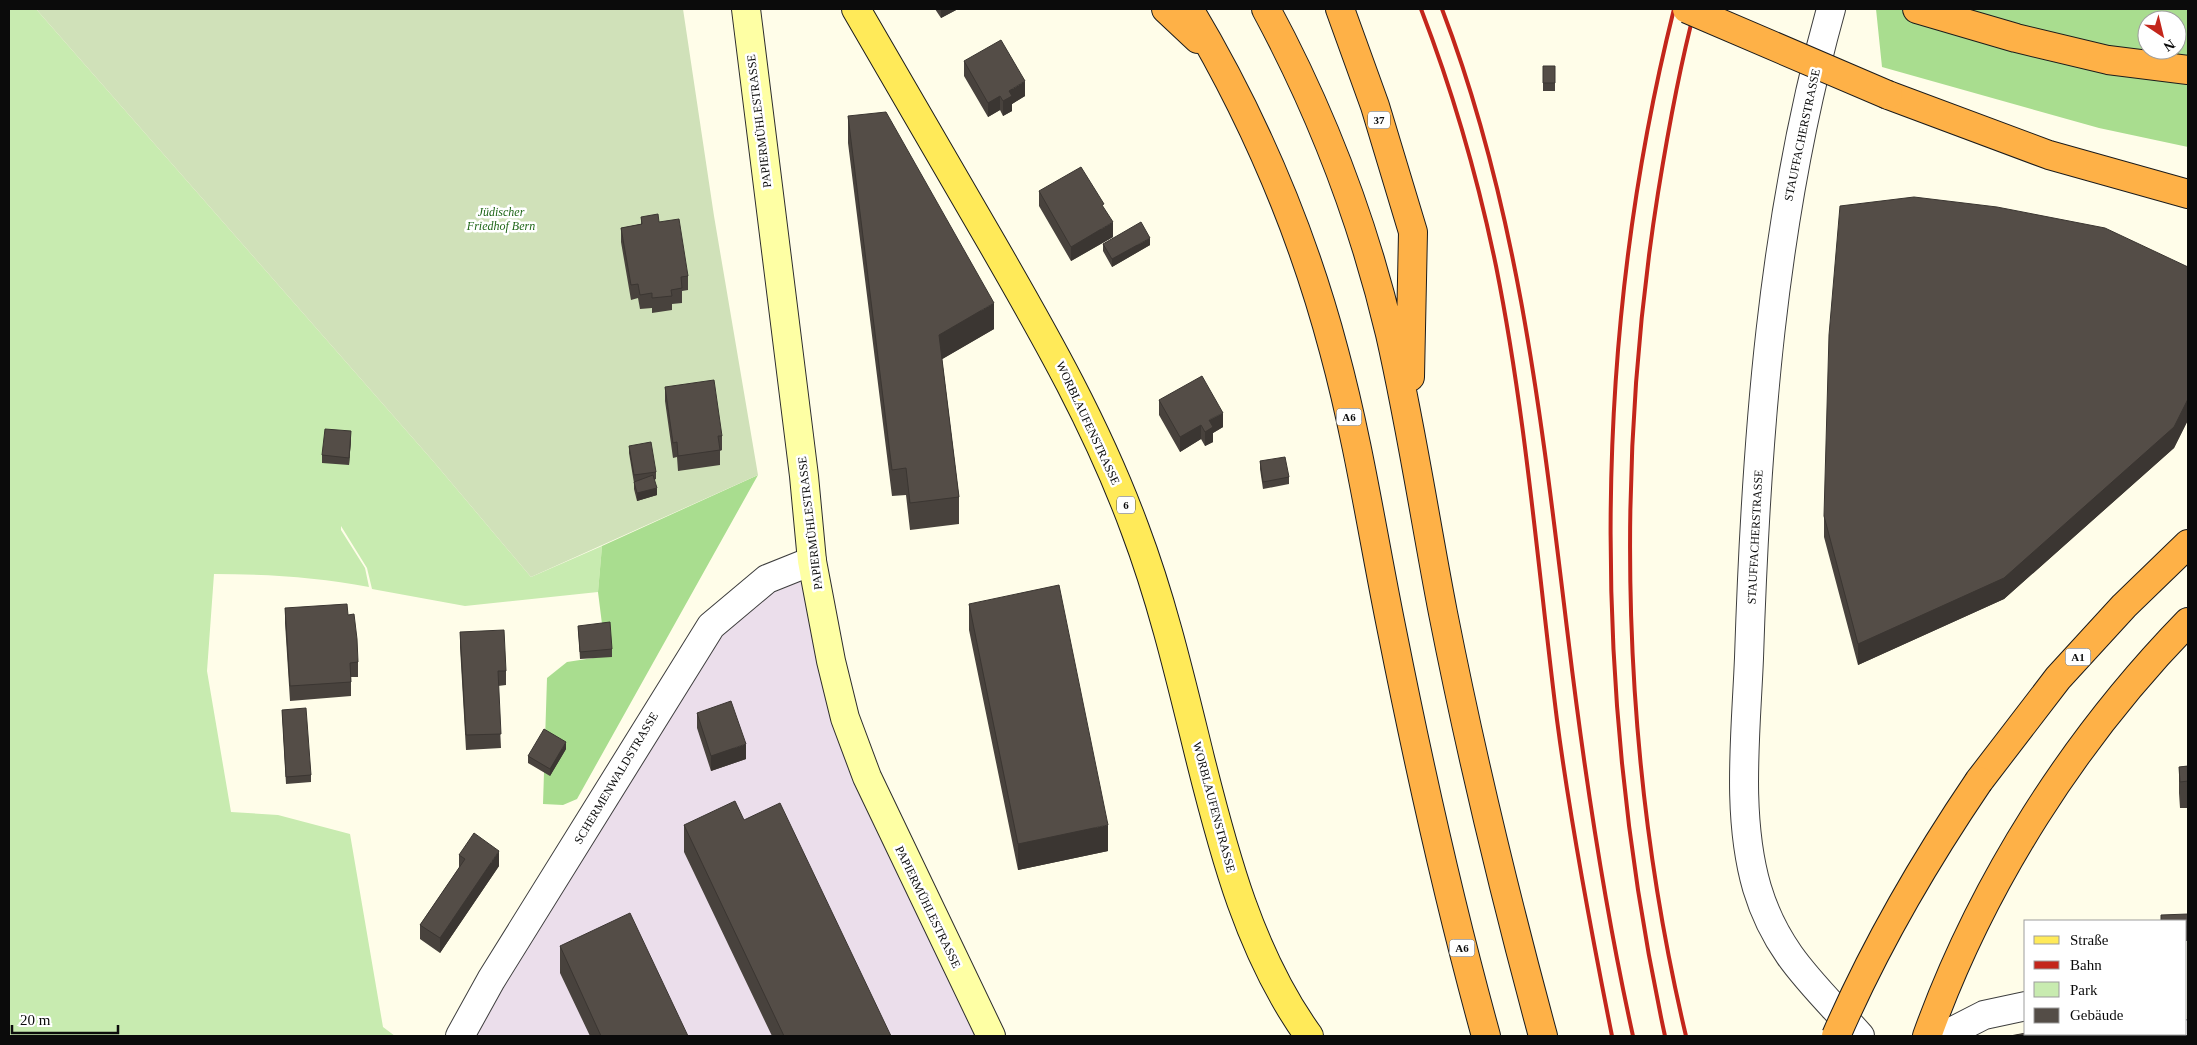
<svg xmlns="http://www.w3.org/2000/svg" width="2197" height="1045" font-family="'Times New Roman',serif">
<rect width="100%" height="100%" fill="#fffde9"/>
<path fill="#ebdeeb" d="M 812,561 L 831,661 L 991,1036 L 460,1036 L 698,645 Z"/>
<path fill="#c8ebb0" d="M 9,9 L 36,9 L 433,461 L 531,577 L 602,546 L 598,592 L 465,606 L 372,589 L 367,568 L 341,526 L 341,530 L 365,568 L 369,587 C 318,577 266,574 214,574 L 207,671 L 231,812 L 278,815 L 350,834 L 383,1027 L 395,1036 L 9,1036 Z"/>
<path fill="#a9dd8f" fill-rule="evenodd" d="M 1876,9 L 2188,9 L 2188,147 L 2099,128 L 1882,67 ZM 2147,20 L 2177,20 L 2177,50 L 2147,50 Z
M 758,475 L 577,799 L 563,805 L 543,804 L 547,678 L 567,662 L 606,656 L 598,592 L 602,546 Z"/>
<path fill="#d0e1b9" d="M 36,9 L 683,9 L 714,216 L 758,475 L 531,577 L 433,461 Z"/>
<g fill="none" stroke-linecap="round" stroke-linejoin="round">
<g stroke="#3e3e3e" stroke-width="30">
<path id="minor" d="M 2184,1034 L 2187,1036
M 460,1036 L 491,980 L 711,626 L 767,579 L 812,561
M 1943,1036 L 1984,1015 L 2026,1006"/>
</g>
<g stroke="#3e3e3e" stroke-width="30">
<path id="tertiary" d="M 1831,9 C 1772,220 1756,440 1749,658 C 1746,732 1736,816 1757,888 C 1777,955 1816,986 1860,1036"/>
</g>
<g stroke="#2d2d2d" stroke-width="30">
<path id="secondary" d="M 746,9 L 804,476 L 812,561 L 831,661 L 845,718 L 867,777 L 991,1036"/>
</g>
<g stroke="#1c1c1c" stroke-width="30">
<path id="primary" d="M 856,9 C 902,87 947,166 993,245 C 1046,337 1098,428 1135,529 C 1163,603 1181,681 1200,758 C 1224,854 1250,954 1309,1036"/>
</g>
<g stroke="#1c1c1c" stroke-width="30">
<path id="motorway" d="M 1166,9 L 1198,39
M 1189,9 C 1253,116 1302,230 1334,351 C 1359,443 1373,538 1392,631 C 1419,767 1449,902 1486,1036
M 1266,9 C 1321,111 1363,220 1390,334 C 1411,426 1425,520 1443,613 C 1471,755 1505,896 1543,1036
M 1340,9 L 1375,106 L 1413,232 L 1410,377
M 1917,9 L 2016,38 L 2108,60 L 2188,70
M 1888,95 L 2049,155 L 2188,194
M 1979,781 L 2058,678 L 2124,606 L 2188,544
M 1927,1036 C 1982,883 2074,739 2188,622"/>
</g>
<use href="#minor" stroke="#fff" stroke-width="28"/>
<use href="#tertiary" stroke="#fff" stroke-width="28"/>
<use href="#secondary" stroke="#feffa4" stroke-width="28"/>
<use href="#primary" stroke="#ffea59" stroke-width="28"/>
<use href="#motorway" stroke="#feb147" stroke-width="28"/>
<path stroke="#c3261b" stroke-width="4" d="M 1421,9 C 1453,92 1478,179 1496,266 C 1526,416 1538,569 1557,720 C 1571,826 1591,931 1612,1036
M 1442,9 C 1519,210 1542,424 1568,637 C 1584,770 1604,905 1633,1036
M 1665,1036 C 1592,698 1590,345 1674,9
M 1686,1036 C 1621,762 1614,471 1658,193 C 1668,131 1679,69 1695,9"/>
<g stroke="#1c1c1c" stroke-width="30" stroke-linecap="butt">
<path id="motorway-bridge" d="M 1687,9 L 1888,95
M 1836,1036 C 1875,946 1924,862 1979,781"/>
</g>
<use href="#motorway-bridge" stroke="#feb147" stroke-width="28"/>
</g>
<path fill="#48423d" d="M 935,9 L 958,9 L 941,18 Z
M 964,61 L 1025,96 L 1012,104 L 1012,111 L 1003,116 L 1000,110 L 988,117 L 964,76 Z
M 1543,66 L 1555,66 L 1555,91 L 1543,91 Z
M 848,116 L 994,329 L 942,359 L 959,497 L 959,524 L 910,530 L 906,495 L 892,496 L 848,143 Z
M 1039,191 L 1113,237 L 1071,261 L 1039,206 Z
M 641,217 L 659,222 L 688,276 L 688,290 L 682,291 L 682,303 L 672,304 L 672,310 L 652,313 L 652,308 L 640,309 L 638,298 L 631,300 L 621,242 L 621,228 L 641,224 Z
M 1103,244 L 1150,245 L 1112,267 L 1103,251 Z
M 2188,267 L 2188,420 L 2174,448 L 2004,599 L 1858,665 L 1824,537 L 1824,516 Z
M 665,387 L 722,436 L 722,450 L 720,451 L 720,465 L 678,471 L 677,457 L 673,458 L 665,401 Z
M 1159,400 L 1223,427 L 1213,433 L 1213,442 L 1205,446 L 1201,439 L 1180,452 L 1159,415 Z
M 351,439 L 349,465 L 322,463 L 322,455 Z
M 629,446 L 656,472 L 656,479 L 654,480 L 657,495 L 637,501 L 634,489 L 634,483 L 629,453 Z
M 1260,461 L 1289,477 L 1289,484 L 1263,489 L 1260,469 Z
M 969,604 L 1108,851 L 1018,870 L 969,630 Z
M 285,608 L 348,615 L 358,662 L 358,677 L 351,677 L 351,696 L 290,701 L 285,623 Z
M 578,626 L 612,649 L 612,657 L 580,659 Z
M 460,632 L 506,671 L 506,685 L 498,686 L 501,748 L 466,750 L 460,647 Z
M 282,710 L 311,775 L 311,782 L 286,784 Z
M 697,713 L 746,759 L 711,771 L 697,728 Z
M 566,749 L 550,776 L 528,763 L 528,756 Z
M 2188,766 L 2188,808 L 2180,808 L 2179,793 L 2179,767 Z
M 744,820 L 891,1036 L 772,1036 L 684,852 L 684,825 Z
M 459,855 L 499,866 L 440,953 L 420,939 L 420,925 L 459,868 Z
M 2188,914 L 2188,941 L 2186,941 L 2186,921 Z
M 560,946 L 688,1036 L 590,1036 L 560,973 Z"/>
<path fill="#3b3632" d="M 941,9 L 958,9 L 941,18 Z
M 1025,81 L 1025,96 L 1012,104 L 1012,111 L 1003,116 L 1003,101 L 1009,91 Z
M 1000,96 L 1000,110 L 988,117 L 988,103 Z
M 1113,222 L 1113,237 L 1071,261 L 1071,247 Z
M 1150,238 L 1150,245 L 1112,267 L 1112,259 Z
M 994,303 L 994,329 L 939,361 L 939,335 Z
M 2188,399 L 2188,420 L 2174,448 L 2004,599 L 1858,665 L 1858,644 Z
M 1223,413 L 1223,427 L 1213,433 L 1213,442 L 1205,446 L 1205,432 L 1209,420 Z
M 1201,425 L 1201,439 L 1180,452 L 1180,437 Z
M 351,431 L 351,439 L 349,465 L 349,458 Z
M 657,488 L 657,495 L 637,501 L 637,493 Z
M 566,742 L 566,749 L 550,776 L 550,769 Z
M 746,744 L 746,759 L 711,771 L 711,756 Z
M 1108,825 L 1108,851 L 1018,870 L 1018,844 Z
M 499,851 L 499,866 L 440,953 L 440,938 Z"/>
<path fill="#544d47" stroke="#3b3632" d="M 1001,40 L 1025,81 L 1009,91 L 1012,96 L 1003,101 L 1000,96 L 988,103 L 964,61 Z
M 1543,66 L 1555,66 L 1555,83 L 1543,83 Z
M 886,112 L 994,303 L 939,335 L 959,497 L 910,503 L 906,468 L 892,470 L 848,116 Z
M 1081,167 L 1104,204 L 1102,205 L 1113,222 L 1071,247 L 1039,191 Z
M 1914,197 L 1997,207 L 2105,228 L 2188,267 L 2188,399 L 2174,427 L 2004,578 L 1858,644 L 1824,516 L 1829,335 L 1840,206 Z
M 658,214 L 659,222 L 679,219 L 688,276 L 681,277 L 682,288 L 671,290 L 672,296 L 652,298 L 652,293 L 640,295 L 638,284 L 631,285 L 621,228 L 642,224 L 641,217 Z
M 1141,222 L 1150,238 L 1112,259 L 1103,244 Z
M 1202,376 L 1223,413 L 1209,420 L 1213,427 L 1205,432 L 1201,425 L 1180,437 L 1159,400 Z
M 714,380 L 722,436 L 718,436 L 720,450 L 678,456 L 677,442 L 673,443 L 665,387 Z
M 325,429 L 351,431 L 349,458 L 322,455 Z
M 651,442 L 656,472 L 634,475 L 629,446 Z
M 1285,457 L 1289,477 L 1263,482 L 1260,461 Z
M 653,475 L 657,488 L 637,493 L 634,482 Z
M 1059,585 L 1108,825 L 1018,844 L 969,604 Z
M 347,604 L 348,615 L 354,614 L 357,639 L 358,662 L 350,663 L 351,682 L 290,686 L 285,608 Z
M 610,622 L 612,649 L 580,652 L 578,626 Z
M 504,630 L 506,671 L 498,671 L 501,734 L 466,735 L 460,632 Z
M 731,701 L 746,744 L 711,756 L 697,713 Z
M 306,708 L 311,775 L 286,777 L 282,710 Z
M 544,729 L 566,742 L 550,769 L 528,756 Z
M 2188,766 L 2188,781 L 2180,782 L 2179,767 Z
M 735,801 L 744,820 L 780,803 L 891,1036 L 784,1036 L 684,825 Z
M 474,833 L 499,851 L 440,938 L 420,925 L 465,859 L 459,855 Z
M 630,913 L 688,1036 L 601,1036 L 560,946 Z
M 2188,914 L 2188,927 L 2186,927 L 2186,921 L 2161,921 L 2161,915 Z
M 2026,1033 L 2046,1034 L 2047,1036 L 2010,1036 Z"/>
<g text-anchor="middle" stroke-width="5" stroke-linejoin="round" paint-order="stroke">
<g fill="#fff" stroke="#545454" stroke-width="1">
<rect x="1368" y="111.5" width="22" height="17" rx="4"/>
<rect x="1336.5" y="408.5" width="25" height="17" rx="4"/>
<rect x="1117" y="496.5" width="18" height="17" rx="4"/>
<rect x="2065.5" y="648.5" width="25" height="17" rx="4"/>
<rect x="1449.5" y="939.5" width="25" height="17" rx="4"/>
</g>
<g font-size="11" font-weight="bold" fill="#0b0b0b">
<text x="1379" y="124">37</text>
<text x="1349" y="421">A6</text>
<text x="1126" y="509">6</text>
<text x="2078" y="661">A1</text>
<text x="1462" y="952">A6</text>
</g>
<g font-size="12" fill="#0b0b0b" stroke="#fff">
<text transform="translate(759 121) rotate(-97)" y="4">PAPIERMÜHLESTRASSE</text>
<text transform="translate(1802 135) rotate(-78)" y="4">STAUFFACHERSTRASSE</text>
<text transform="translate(1088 423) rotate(65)" y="4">WORBLAUFENSTRASSE</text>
<text transform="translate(810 523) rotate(-97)" y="4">PAPIERMÜHLESTRASSE</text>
<text transform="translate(1755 537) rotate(-87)" y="4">STAUFFACHERSTRASSE</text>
<text transform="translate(616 778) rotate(-59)" y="4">SCHERMENWALDSTRASSE</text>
<text transform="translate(1214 807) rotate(75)" y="4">WORBLAUFENSTRASSE</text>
<text transform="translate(928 907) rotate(64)" y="4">PAPIERMÜHLESTRASSE</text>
</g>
<g font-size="12" font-style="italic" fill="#1f6618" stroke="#fff">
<text x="501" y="216">Jüdischer<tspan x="501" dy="14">Friedhof Bern</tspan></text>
</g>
</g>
<rect width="2197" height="1045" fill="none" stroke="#0b0b0b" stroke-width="20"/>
<rect x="2024" y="920" width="162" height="115" fill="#ffffff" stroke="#9d9d9d"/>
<rect x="2034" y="936" width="25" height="8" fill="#ffea59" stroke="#9d9d9d"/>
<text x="2070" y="945" font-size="15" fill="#0b0b0b">Straße</text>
<rect x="2034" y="961" width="25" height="8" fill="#c3261b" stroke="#9d9d9d"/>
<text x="2070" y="970" font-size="15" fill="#0b0b0b">Bahn</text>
<rect x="2034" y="982" width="25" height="15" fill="#c8ebb0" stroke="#9d9d9d"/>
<text x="2070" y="995" font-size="15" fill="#0b0b0b">Park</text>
<rect x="2034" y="1008" width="25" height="15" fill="#544d47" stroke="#9d9d9d"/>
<text x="2070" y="1020" font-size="15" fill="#0b0b0b">Gebäude</text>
<g transform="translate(2162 35) rotate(145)"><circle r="24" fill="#ffffff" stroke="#9d9d9d"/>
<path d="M0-4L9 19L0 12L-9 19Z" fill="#c3261b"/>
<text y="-8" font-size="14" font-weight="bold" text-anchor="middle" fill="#0b0b0b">N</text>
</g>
<path d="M12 1025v8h106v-8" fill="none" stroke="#0b0b0b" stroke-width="2.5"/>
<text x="20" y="1025" font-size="15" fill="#0b0b0b" stroke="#ffffff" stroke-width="4" paint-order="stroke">20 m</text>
</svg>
